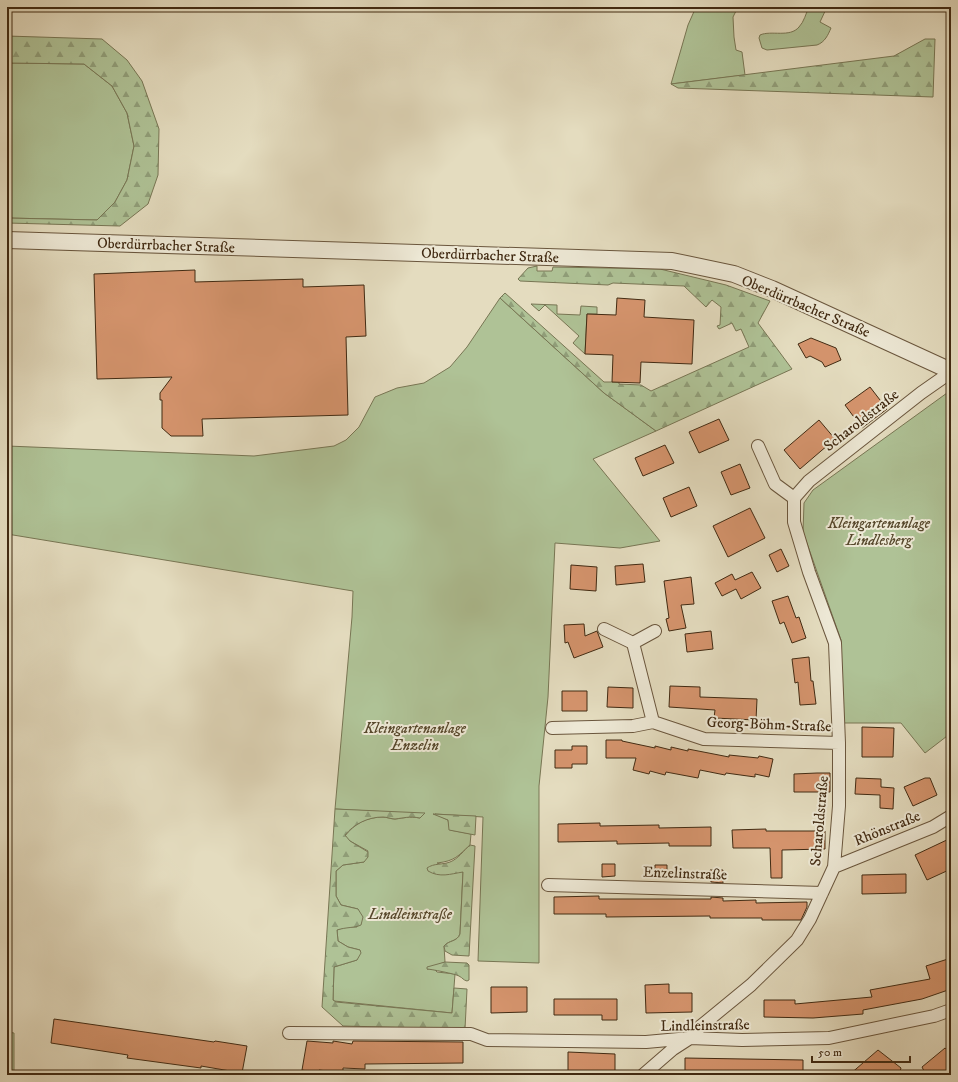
<svg xmlns="http://www.w3.org/2000/svg" width="958" height="1082" font-family="'IM FELL DW Pica',serif">
<defs>
<pattern id="forest-firs" width="22" height="20" patternUnits="userSpaceOnUse"><rect width="22" height="20" fill="#afc296"/><path d="M5 1l3.5 6h-7zM16 11l3.5 6h-7z" fill="#909e79"/></pattern>
</defs>
<rect width="100%" height="100%" fill="#e4dcbf"/>
<filter id="stains"><feTurbulence type="fractalNoise" baseFrequency=".005" numOctaves="4"/><feColorMatrix values="0 0 0 0 .2 0 0 0 0 .09 0 0 0 0 .02 0 0 0 .5 -.17"/></filter>
<radialGradient id="worn" r=".72"><stop offset=".6" stop-color="#630" stop-opacity="0"/><stop offset="1" stop-color="#630" stop-opacity=".3"/></radialGradient>
<path fill="#afc296" stroke="#787654" d="M 696,7 L 738,7 L 733,17 L 734,37 L 736,50 L 742,52 L 745,75 L 671,84 L 688,25 Z
M 809,7 L 827,7 L 820,22 L 831,28 C 828,35 825,42 817,45 L 767,50 L 762,48 L 759,38 L 760,35 C 771,30 790,38 799,27 C 804,22 806,13 809,7 Z
M 7,63 L 84,64 L 112,86 L 127,113 L 134,146 L 127,180 L 115,202 L 97,220 L 7,218 Z
M 500,298 L 604,393 L 656,431 L 593,459 L 660,541 L 620,548 L 555,543 L 548,697 L 539,786 L 539,963 L 478,961 L 483,817 L 435,814 L 448,820 L 450,830 L 471,834 L 470,845 C 458,856 455,861 437,863 L 463,872 L 460,934 C 457,942 449,940 444,946 L 445,962 L 427,969 L 434,969 L 437,972 L 455,974 L 452,1013 L 334,1001 L 333,1000 L 334,967 L 357,960 L 360,950 L 348,947 L 338,941 L 337,930 L 346,927 L 357,927 L 358,909 L 341,905 L 336,896 L 336,871 L 343,865 L 364,862 L 368,851 L 350,841 L 345,836 C 354,824 367,817 382,817 C 387,817 391,819 395,819 C 404,818 409,816 420,818 L 424,814 L 335,809 L 352,617 L 353,591 L 7,534 L 7,446 L 254,456 L 334,446 L 346,440 L 359,427 L 375,397 L 397,388 L 424,383 L 450,367 L 467,347 Z
M 531,304 L 557,305 L 557,314 L 580,315 L 581,306 L 597,307 L 597,314 L 587,314 L 585,354 L 573,343 L 579,336 L 545,305 L 539,311 Z
M 947,393 L 951,395 L 951,733 L 925,753 L 901,723 L 843,723 L 841,640 L 803,532 L 804,503 L 813,490 Z
M 7,1032 L 14,1033 L 14,1075 L 7,1075 Z"/>
<path fill="url(#forest-firs)" stroke="#787654" d="M 7,36 L 102,39 L 127,60 L 142,81 L 159,129 L 158,175 L 148,204 L 120,226 L 7,223 L 7,218 L 97,220 L 115,202 L 127,180 L 134,146 L 127,113 L 112,86 L 84,64 L 7,63 Z
M 925,39 L 935,39 L 933,97 L 678,88 L 671,84 L 894,56 Z
M 537,266 L 537,271 L 552,271 L 553,267 L 660,269 L 726,285 L 770,301 L 758,323 L 792,369 L 656,431 L 604,393 L 500,298 L 505,293 L 604,382 L 619,382 L 619,384 L 641,385 L 651,391 L 749,347 L 741,329 L 736,331 L 732,323 L 719,329 L 717,326 L 720,325 L 721,307 L 712,300 L 706,307 L 684,286 L 613,283 L 608,285 L 520,281 L 518,279 L 528,268 Z
M 335,809 L 425,813 L 420,818 C 409,816 404,818 395,819 C 391,819 387,817 383,817 C 368,817 354,824 345,835 L 350,841 L 368,852 L 368,857 L 364,862 L 343,865 L 336,871 L 336,896 L 341,905 L 358,909 L 363,917 L 361,925 C 355,928 346,927 337,930 L 338,941 L 348,947 L 360,950 L 361,953 L 357,960 L 334,967 L 333,1000 L 336,1002 L 452,1013 L 454,988 L 467,989 L 465,1029 L 343,1026 L 322,1007 Z
M 433,814 L 476,816 L 475,835 L 449,830 L 448,820 Z
M 470,845 L 475,846 L 469,956 L 452,955 L 445,951 L 444,946 C 449,940 457,942 460,934 L 463,872 C 450,874 440,878 428,871 L 427,868 C 434,863 442,865 450,862 C 458,859 464,850 470,845 Z
M 445,962 L 467,963 L 469,965 L 469,980 L 467,981 C 463,980 463,978 459,976 C 456,974 430,969 427,969 L 427,967 Z"/>
<path fill="#d5946d" stroke="#412a12" d="M 195,270 L 195,282 L 303,279 L 303,287 L 364,285 L 366,336 L 346,337 L 348,415 L 202,419 L 203,436 L 171,436 L 162,428 L 162,400 L 160,400 L 160,393 L 172,377 L 97,379 L 94,274 Z
M 617,298 L 645,300 L 644,317 L 694,320 L 692,364 L 641,362 L 640,383 L 612,382 L 613,355 L 585,354 L 587,314 L 616,315 Z
M 811,338 L 836,348 L 841,360 L 825,367 L 822,362 L 810,356 L 806,358 L 798,344 Z
M 870,387 L 887,409 L 862,428 L 845,405 Z
M 719,419 L 729,440 L 699,453 L 689,432 Z
M 819,420 L 835,439 L 800,469 L 784,450 Z
M 665,445 L 674,463 L 643,476 L 635,458 Z
M 740,464 L 750,488 L 731,495 L 721,472 Z
M 689,487 L 697,506 L 671,517 L 663,498 Z
M 750,508 L 765,538 L 728,557 L 713,526 Z
M 781,549 L 789,566 L 777,572 L 769,555 Z
M 643,564 L 645,582 L 616,585 L 615,566 Z
M 571,565 L 597,567 L 596,591 L 570,589 Z
M 752,572 L 761,588 L 741,599 L 736,589 L 722,596 L 715,583 L 732,574 L 735,580 Z
M 691,577 L 694,604 L 681,605 L 686,628 L 669,631 L 666,619 L 669,618 L 664,581 Z
M 788,596 L 796,618 L 799,617 L 806,638 L 792,643 L 784,622 L 780,624 L 772,601 Z
M 584,624 L 585,636 L 597,631 L 603,647 L 574,658 L 568,642 L 565,643 L 564,625 Z
M 711,631 L 713,649 L 687,652 L 685,634 Z
M 809,657 L 811,681 L 813,681 L 816,704 L 800,705 L 798,682 L 795,683 L 792,659 Z
M 670,686 L 700,687 L 700,697 L 757,699 L 756,720 L 714,718 L 715,710 L 669,707 Z
M 608,687 L 633,688 L 633,708 L 607,707 Z
M 562,691 L 587,691 L 587,711 L 562,711 Z
M 862,727 L 894,728 L 893,757 L 862,757 Z
M 606,740 L 622,740 L 622,741 L 655,748 L 655,746 L 671,750 L 671,747 L 688,751 L 688,749 L 729,757 L 729,755 L 758,758 L 759,756 L 773,759 L 769,777 L 755,774 L 755,777 L 726,773 L 725,775 L 700,770 L 698,778 L 666,772 L 665,775 L 650,771 L 649,774 L 633,770 L 636,758 L 606,758 Z
M 572,746 L 587,746 L 587,764 L 572,764 L 572,768 L 555,768 L 555,750 L 572,750 Z
M 817,773 L 830,773 L 830,792 L 794,792 L 794,774 Z
M 856,778 L 881,779 L 881,787 L 894,788 L 893,809 L 880,808 L 880,795 L 855,794 Z
M 925,778 L 930,778 L 937,795 L 913,806 L 904,787 Z
M 600,823 L 600,826 L 659,825 L 659,828 L 711,827 L 711,846 L 669,846 L 669,843 L 617,844 L 617,841 L 558,842 L 558,824 Z
M 766,829 L 766,831 L 825,831 L 825,849 L 782,850 L 782,878 L 771,878 L 770,848 L 733,848 L 732,830 Z
M 951,838 L 951,869 L 927,880 L 915,855 Z
M 602,864 L 615,864 L 615,876 L 602,877 Z
M 655,865 L 667,865 L 667,877 L 655,878 Z
M 710,870 L 723,870 L 723,883 L 711,882 Z
M 906,874 L 906,893 L 862,894 L 862,875 Z
M 599,896 L 599,899 L 711,899 L 711,897 L 723,898 L 723,901 L 756,900 L 756,903 L 807,902 L 807,907 L 801,920 L 762,920 L 762,918 L 710,918 L 710,916 L 606,917 L 606,914 L 554,914 L 554,897 Z
M 951,958 L 951,989 L 922,999 L 863,1010 L 863,1014 L 813,1018 L 764,1017 L 764,1000 L 795,1000 L 795,1004 L 872,997 L 870,990 L 930,979 L 926,966 Z
M 669,984 L 669,993 L 692,993 L 692,1012 L 646,1013 L 645,985 Z
M 491,987 L 527,987 L 527,1012 L 491,1013 Z
M 554,999 L 617,999 L 617,1020 L 602,1020 L 602,1015 L 554,1015 Z
M 54,1019 L 214,1042 L 215,1041 L 247,1046 L 242,1073 L 201,1066 L 201,1068 L 127,1058 L 128,1055 L 51,1043 Z
M 307,1041 L 333,1043 L 333,1041 L 352,1044 L 353,1041 L 463,1042 L 463,1063 L 365,1064 L 365,1069 L 343,1068 L 343,1073 L 319,1070 L 319,1073 L 302,1070 Z
M 945,1048 L 951,1053 L 951,1075 L 926,1075 L 922,1067 Z
M 878,1050 L 901,1068 L 899,1075 L 849,1075 Z
M 568,1052 L 615,1054 L 615,1075 L 568,1073 Z
M 685,1058 L 803,1060 L 803,1075 L 685,1075 Z"/>
<g fill="none" stroke-linecap="round" stroke-linejoin="round">
<g stroke="#6a563d" stroke-width="14">
<path id="minor" d="M 758,446 L 775,484 L 794,498
M 604,629 L 633,643 L 653,722
M 633,643 L 655,631
M 552,728 L 633,726 L 653,722 L 704,739 L 839,743
M 834,867 L 933,827 L 951,816
M 548,885 L 822,893
M 289,1033 L 465,1034 L 471,1034 L 487,1040 L 646,1042 L 690,1038 L 742,1040 L 829,1038 L 934,1016 L 951,1010
M 643,1075 L 673,1049 L 690,1038 L 701,1026 L 751,985 L 797,940 L 810,919 L 834,867 L 839,806 L 839,743 L 835,643 L 809,572 L 794,522 L 794,498 L 809,481 L 921,393 L 951,372"/>
</g>
<g stroke="#6a563d" stroke-width="18">
<path id="tertiary" d="M 7,240 L 672,261 L 734,274 L 772,289 L 951,371"/>
</g>
<use href="#minor" stroke="#ede8d5" stroke-width="12"/>
<use href="#tertiary" stroke="#ede8d5" stroke-width="16"/>
</g>
<g text-anchor="middle" stroke-width="4" stroke-linejoin="round" paint-order="stroke">
<g font-size="15" fill="#412a12" stroke="#ede8d5">
<text transform="translate(166 245) rotate(2)" y="5">Oberdürrbacher Straße</text>
<text transform="translate(490 255) rotate(2)" y="5">Oberdürrbacher Straße</text>
<text transform="translate(806 306) rotate(23)" y="5">Oberdürrbacher Straße</text>
<text transform="translate(861 420) rotate(-38)" y="5">Scharoldstraße</text>
<text transform="translate(769 724) rotate(2)" y="5">Georg-Böhm-Straße</text>
<text transform="translate(819 821) rotate(-85)" y="5">Scharoldstraße</text>
<text transform="translate(887 828) rotate(-22)" y="5">Rhönstraße</text>
<text transform="translate(685 873) rotate(2)" y="5">Enzelinstraße</text>
<text transform="translate(705 1025) rotate(-1)" y="5">Lindleinstraße</text>
</g>
<g font-size="15" font-style="italic" fill="#57482c" stroke="#ede8d5">
<text x="879" y="528">Kleingartenanlage<tspan x="879" dy="17">Lindlesberg</tspan></text>
<text x="415" y="733">Kleingartenanlage<tspan x="415" dy="17">Enzelin</tspan></text>
<text x="410" y="919">Lindleinstraße</text>
</g>
</g>
<rect width="958" height="1082" fill="none" stroke="#e4dcbf" stroke-width="24"/>
<rect x="8" y="8" width="942" height="1066" fill="none" stroke="#412a12" stroke-width="2"/>
<rect x="12" y="12" width="934" height="1058" fill="none" stroke="#412a12"/>
<path d="M812 1056v6h98v-6" fill="none" stroke="#412a12" stroke-width="2"/>
<text x="818" y="1056" font-size="12" fill="#412a12" stroke="#ede8d5" stroke-width="3" paint-order="stroke">50 m</text>
<rect width="100%" height="100%" filter="url(#stains)"/>
<rect width="100%" height="100%" fill="url(#worn)"/>
</svg>
